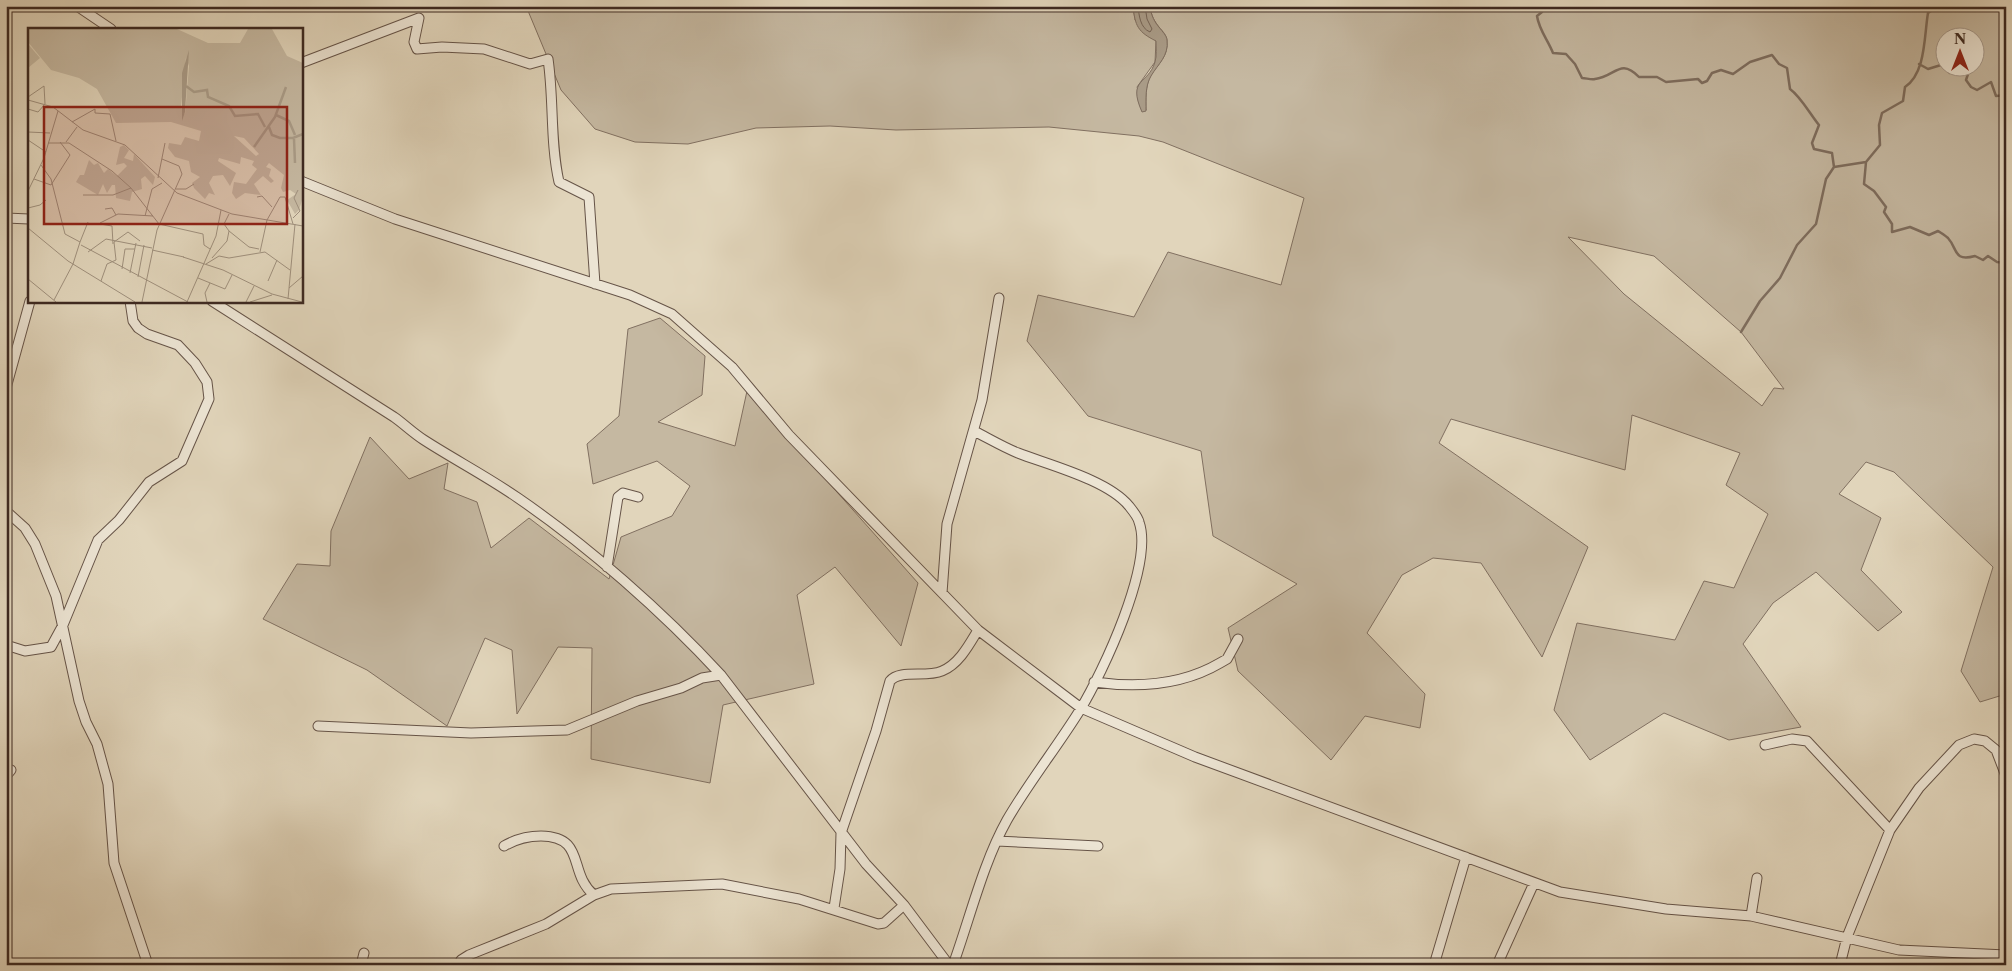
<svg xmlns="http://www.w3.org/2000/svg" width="2012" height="971" font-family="'Libre Caslon Text',serif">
<rect width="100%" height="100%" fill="#e1d5bb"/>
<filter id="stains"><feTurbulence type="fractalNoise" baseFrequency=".004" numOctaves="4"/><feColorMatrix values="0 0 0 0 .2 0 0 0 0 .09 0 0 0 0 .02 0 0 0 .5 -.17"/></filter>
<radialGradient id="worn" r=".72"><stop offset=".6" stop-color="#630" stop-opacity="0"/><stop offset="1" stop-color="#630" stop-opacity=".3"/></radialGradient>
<path fill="#c5b8a1" stroke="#817061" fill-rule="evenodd" d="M 526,6 L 1133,6 L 1135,20 L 1156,41 L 1155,62 L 1137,87 L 1146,110 C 1146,99 1145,86 1151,75 C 1158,64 1169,56 1167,40 C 1166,30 1152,26 1150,6 L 2006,6 L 2006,694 L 1980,702 L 1961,671 L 1993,567 L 1894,472 L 1866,462 L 1839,494 L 1881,518 L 1861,570 L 1902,612 L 1878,631 L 1816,572 L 1773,603 L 1743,644 L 1801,727 L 1729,740 L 1664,713 L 1590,760 L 1554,710 L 1577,623 L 1675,640 L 1704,581 L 1734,588 L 1768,514 L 1726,485 L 1740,453 L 1632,415 L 1625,470 L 1451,419 L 1439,443 L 1588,547 L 1542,657 L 1481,563 L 1433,558 L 1402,575 L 1367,633 L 1425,694 L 1420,728 L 1365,716 L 1331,760 L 1238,671 L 1228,628 L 1297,584 L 1213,536 L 1201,451 L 1088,416 L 1027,341 L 1038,295 L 1134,317 L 1168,252 L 1281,285 L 1304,198 L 1163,142 L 1139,136 L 1049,127 L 896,130 L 830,126 L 756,128 L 688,144 L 635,142 L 595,129 L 561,90 ZM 1944,38 L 1974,38 L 1974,68 L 1944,68 ZM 1568,237 L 1654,256 L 1741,332 L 1784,389 L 1774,388 L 1762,406 L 1624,294 Z
M 660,318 L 705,356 L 702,395 L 658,422 L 735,446 L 747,391 L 918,583 L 901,646 L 835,567 L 797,595 L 814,684 L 723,705 L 710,783 L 591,759 L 592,648 L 558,647 L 517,714 L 512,650 L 485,638 L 447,726 L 367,670 L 263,619 L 297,564 L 330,566 L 331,531 L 370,437 L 409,479 L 448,463 L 444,489 L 477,502 L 491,548 L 529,518 L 609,579 L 621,537 L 672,516 L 690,486 L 657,461 L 593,484 L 587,444 L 619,416 L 628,329 Z"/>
<path fill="#a99b87" stroke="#7e6d5e" d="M 1133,6 L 1150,6 C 1152,26 1166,31 1167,40 C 1169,56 1158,64 1151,76 C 1145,86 1146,99 1146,111 L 1142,112 C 1127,78 1148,85 1155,62 C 1157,56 1156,47 1156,41 C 1138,32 1135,26 1133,6 Z"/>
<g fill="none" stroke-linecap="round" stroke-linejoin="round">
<path stroke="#736254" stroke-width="1" d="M 1138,6 C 1139,15 1140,28 1150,32 L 1152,29 L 1147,19 L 1145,6"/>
<path stroke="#7e6d5e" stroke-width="2.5" d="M 1544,6 L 1542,12 L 1537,16 C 1539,30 1548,40 1553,53 L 1566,54 L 1575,64 L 1582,78 C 1586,78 1591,80 1595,79 C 1615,77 1620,57 1639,77 L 1657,77 L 1666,82 L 1698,79 L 1702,83 L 1707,81 L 1712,73 L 1721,70 L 1733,74 L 1750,62 L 1772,55 L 1779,64 L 1787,68 L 1790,89 C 1801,97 1810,114 1819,125 L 1812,143 L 1814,149 L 1832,153 L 1834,167 L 1826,179 L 1816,224 L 1797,245 L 1780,278 L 1760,301 L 1741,332
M 1919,64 L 1928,69 L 1941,65 L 1950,73 L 1958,68
M 1964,68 L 1968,74 L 1966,80 L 1971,87 L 1977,90 L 1991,82 L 1996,96 L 2006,95
M 1866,162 L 1864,184 L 1874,191 L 1886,207 L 1884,212 L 1892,224 L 1892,232 L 1910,227 L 1929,235 L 1938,231 C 1941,233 1946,236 1948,238 C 1958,249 1953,262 1975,256 L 1983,260 L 1988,256 L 1997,262 L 2006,263
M 1834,167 L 1866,162 L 1880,145 L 1879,125 L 1882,113 L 1903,101 L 1905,87 C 1926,73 1924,36 1928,13 L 1938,6"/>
<g stroke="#665448" stroke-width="11">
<path id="minor" d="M 77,6 L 111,29
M 301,63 L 419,18 L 414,42 L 417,49 L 442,47 L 484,49 L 530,64 L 548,59 C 554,100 550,142 559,182 L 589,197 L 595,284
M 301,181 L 395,219 L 630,295 L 672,314 L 732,367 L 789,435 L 978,630 L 1081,708 L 1195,757 L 1560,892 L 1666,909 L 1751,916 L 1899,950 L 2006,955
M 6,218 L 29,219
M 212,301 L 394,417 C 404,424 413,433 424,440 C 455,460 488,477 518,498 C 588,546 663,612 721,675 L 866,864 L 904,905 L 949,965
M 6,388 L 30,301
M 6,511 L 25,528 L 35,544 L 56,596 L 79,701 L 86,722 L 97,744 L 108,784 L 114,863 L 148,965
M 607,567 L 618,497 L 623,493 L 638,497
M 942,593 L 947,524 L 982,400 L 999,298
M 6,645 L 25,651 L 51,647 L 63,625 L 98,540 L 119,520 L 149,482 L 182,461 L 209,399 L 207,382 L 195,363 L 178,345 L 147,334 L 138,328 L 133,321 L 130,301
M 1094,682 C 1137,688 1181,686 1220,663 L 1227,659 L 1238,639
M 318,726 L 471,733 L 567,730 L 637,701 L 681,688 L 702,678 L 721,675
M 1765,745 L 1792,739 L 1807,741 L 1890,830
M 6,776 L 11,770
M 997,841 L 1098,846
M 504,846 C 516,839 526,836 541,836 C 587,837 567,872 594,895
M 834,908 L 840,869 L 841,833 L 876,731 L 890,681 C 900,669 926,678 942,671 C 959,664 969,645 978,630
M 1751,916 L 1757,878
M 361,965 L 364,953
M 459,965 L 461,960 L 469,955 L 546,924 L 594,895 L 611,889 L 722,884 L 799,899 L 878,924 L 884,923 L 904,905
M 953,965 C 970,918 983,863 1007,820 C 1029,782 1057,747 1080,710 C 1103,672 1154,564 1139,522 C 1138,517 1133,511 1129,506 C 1108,480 1049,465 1018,453 C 1003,447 988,438 974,431
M 1434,965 L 1466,857
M 1497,965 L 1534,883
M 1840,965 L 1847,937 L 1890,830 L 1919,788 L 1959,745 L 1974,739 L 1985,741 L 1996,750 L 2006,776"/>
</g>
<use href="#minor" stroke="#ece4d3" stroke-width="9"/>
</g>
<g transform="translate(28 28)">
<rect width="275" height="275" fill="#e1d5bb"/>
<path d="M 0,1 L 149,1 L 180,15 L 212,15 L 220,1 L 244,1 L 259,28 L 275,35 L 275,169 L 271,182 L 267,186 L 259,172 L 268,166 L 262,162 L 255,164 L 253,160 L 256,147 L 241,135 L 238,139 L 243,141 L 241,148 L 246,153 L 243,155 L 235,148 L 226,156 L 233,167 L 217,165 L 208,171 L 204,165 L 206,154 L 218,156 L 229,141 L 224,137 L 226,133 L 213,129 L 212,136 L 191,130 L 190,133 L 208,145 L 202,158 L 195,147 L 185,148 L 181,155 L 187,167 L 181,165 L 177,171 L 166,160 L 164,155 L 172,149 L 163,144 L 161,133 L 147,129 L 140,120 L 141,115 L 153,117 L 157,109 L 171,113 L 173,103 L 143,94 L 88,95 L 69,61 L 51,50 L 23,42 L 0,14 ZM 158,29 L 161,38 L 157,86 L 153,79 ZM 206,108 L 216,110 L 231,126 L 228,128 ZM 0,16 L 12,30 L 0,40 ZM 96,117 L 101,122 L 96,130 L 105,133 L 106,126 L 127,149 L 125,157 L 117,148 L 113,151 L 114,161 L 104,164 L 102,173 L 88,170 L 87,157 L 84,157 L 79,165 L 75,156 L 70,167 L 48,154 L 52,147 L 56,147 L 61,132 L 66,137 L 70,135 L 76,145 L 80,141 L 89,148 L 99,138 L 96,135 L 88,137 L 92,119 Z" fill="#c5b8a1" fill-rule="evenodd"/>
<path d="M 161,22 L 157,84 L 154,93 L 154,45 Z" fill="#a99b87"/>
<path fill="none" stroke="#a99b87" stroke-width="2.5" d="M 158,58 L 166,64 L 179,62 L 180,69 L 201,78 L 207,88 L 230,86 L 237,99M 248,87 L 261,93 L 267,107M 241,99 L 244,107 L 252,110 L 265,110 L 275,106M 266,111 L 267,135M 226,119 L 247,89 L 258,59"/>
<path fill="none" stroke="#9f907d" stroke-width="1" d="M 0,69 L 16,58 L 17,76 L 10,84 L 0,81M 0,72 L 25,79 L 55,102 L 97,117 L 149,165 L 204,186 L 275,198M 44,94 L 67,81 L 67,85 L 82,86 L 88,113M 0,104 L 22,105M 0,112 L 18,124M 38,114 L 49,99M 20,115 L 41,115 L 84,143 L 103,160 L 131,196M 13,137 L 23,151 L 37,206 L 52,214 L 45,236 L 26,272M 130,150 L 137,115M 6,151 L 23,157 L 42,127 L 32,114M 148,161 L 158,161 L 166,156M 0,163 L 16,130 L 30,83M 55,167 L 85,167 L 103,160M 229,169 L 234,168 L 244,179M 0,180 L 12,177 L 18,172M 77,181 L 84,180 L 88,187M 201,186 L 196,196 L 201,203 L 221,219 L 231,221M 117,188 L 124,161 L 134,155M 265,190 L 272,183 L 266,170 L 270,162M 72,195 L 90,186 L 125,188M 72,196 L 84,198 L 85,216M 131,196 L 175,206 L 176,217 L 182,221M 0,200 L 40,233 L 107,274M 52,214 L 60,194M 53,217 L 160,274M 124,222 L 156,229M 60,224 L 78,211 L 124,220M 232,224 L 239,192 L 252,169 L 257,169 L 265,196M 155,229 L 195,242 L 244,266 L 274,274M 184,230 L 199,213 L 201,203M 178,236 L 191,228 L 201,230 L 237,224 L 262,242M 94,241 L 97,221 L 107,221M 102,245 L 108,215M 110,249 L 116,217M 170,250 L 197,261 L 204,247M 0,251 L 28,274M 73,253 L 79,236 L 88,232 L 86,214 L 100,204 L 112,213M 240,253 L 249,232M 261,260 L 275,248M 260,271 L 267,196M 114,274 L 129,202 L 154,146 L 151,138 L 134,131M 159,274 L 188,208 L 193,182M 179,274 L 177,265 L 182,255M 218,274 L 226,258M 222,274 L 244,267"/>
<path fill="#8f2418" fill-opacity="0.15" stroke="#8f2418" stroke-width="2.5" d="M 16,79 L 259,79 L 259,196 L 16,196 Z"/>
<rect width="275" height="275" fill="none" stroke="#3d2921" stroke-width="2.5"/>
</g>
<rect width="2012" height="971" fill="none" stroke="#e1d5bb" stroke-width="25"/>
<rect x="8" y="8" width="1997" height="956" fill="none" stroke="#3d2921" stroke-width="2.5"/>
<rect x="12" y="12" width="1987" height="946" fill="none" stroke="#3d2921"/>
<g transform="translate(1960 52)"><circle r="24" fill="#ece4d3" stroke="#a6998c"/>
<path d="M0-4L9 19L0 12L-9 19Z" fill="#8f2418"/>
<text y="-8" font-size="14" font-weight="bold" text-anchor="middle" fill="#3d2921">N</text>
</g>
<rect width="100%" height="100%" filter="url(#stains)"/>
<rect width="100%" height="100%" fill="url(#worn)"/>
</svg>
